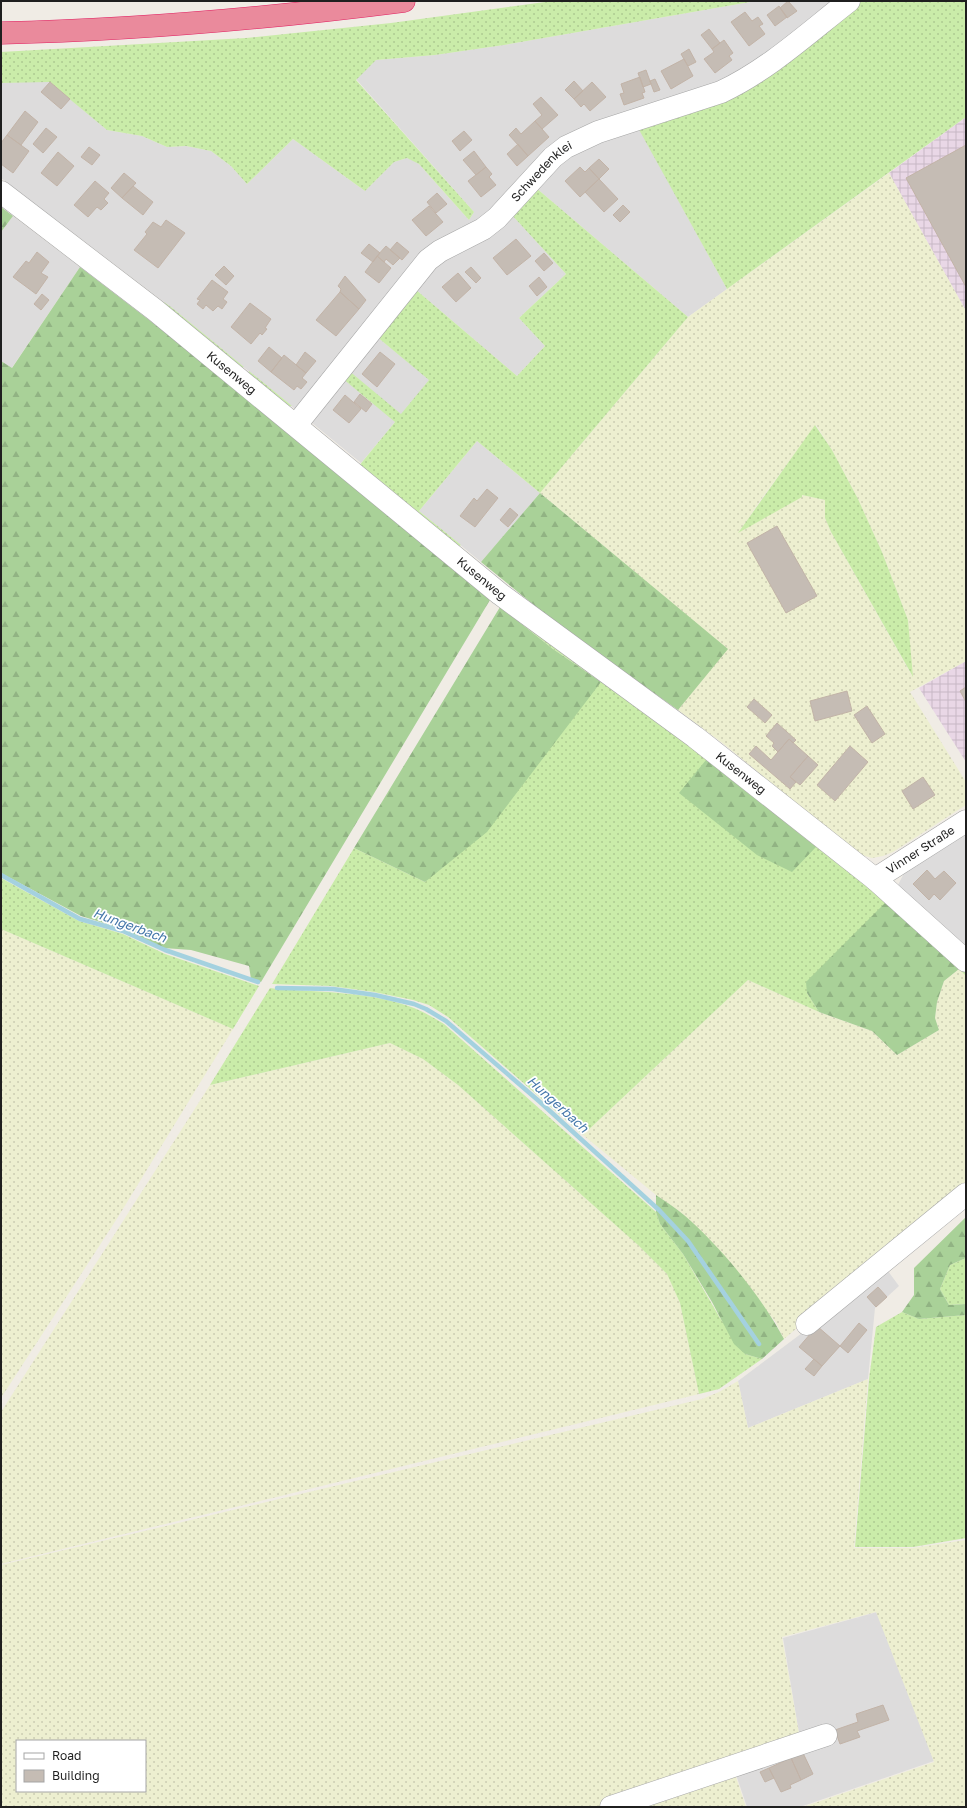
<svg xmlns="http://www.w3.org/2000/svg" width="967" height="1808" font-family="'Golos Text',sans-serif">
<defs>
<pattern id="industrial-grid" width="8" height="8" patternUnits="userSpaceOnUse"><rect width="8" height="8" fill="#e9d7e6"/><path d="M0 4h8M4 0v8" fill="none" stroke="#c7b8c5"/></pattern>
<pattern id="farmland-dots" width="8" height="8" patternUnits="userSpaceOnUse"><rect width="8" height="8" fill="#edefd0"/><path d="M2 2h.1M6 6h.1" fill="none" stroke="#cbccb2" stroke-width="1.8" stroke-linecap="round"/></pattern>
<pattern id="grass-dots" width="8" height="8" patternUnits="userSpaceOnUse"><rect width="8" height="8" fill="#caeca9"/><path d="M2 2h.1M6 6h.1" fill="none" stroke="#adca91" stroke-width="1.8" stroke-linecap="round"/></pattern>
<pattern id="forest-firs" width="22" height="20" patternUnits="userSpaceOnUse"><rect width="22" height="20" fill="#a9d198"/><path d="M5 1l3.5 6h-7zM16 11l3.5 6h-7z" fill="#91b383"/></pattern>
</defs>
<rect width="100%" height="100%" fill="#f0ece5"/>
<path fill="#dddcdc" d="M 756,1 L 861,1 L 817,35 L 638,126 L 727,289 L 688,317 L 535,187 L 511,214 L 566,274 L 519,318 L 545,346 L 517,376 L 415,289 L 376,336 L 430,380 L 401,415 L 348,371 L 395,422 L 361,463 L 164,302 L 1,178 L 1,83 L 49,81 L 107,130 L 142,136 L 167,147 L 186,146 L 211,151 L 231,166 L 247,184 L 293,139 L 365,191 L 394,162 L 407,158 L 413,160 L 419,164 L 469,220 L 474,212 L 356,79 L 376,60 L 435,55 L 504,45 Z
M 13,216 L 80,267 L 11,369 L 1,361 L 1,232 Z
M 477,441 L 540,493 L 481,562 L 419,511 Z
M 966,834 L 966,946 L 898,885 L 904,873 Z
M 885,1267 L 899,1286 L 875,1308 L 868,1379 L 748,1428 L 738,1381 L 814,1324 Z
M 877,1612 L 934,1761 L 800,1807 L 747,1807 L 732,1763 L 800,1739 L 783,1638 Z"/>
<path fill="url(#industrial-grid)" d="M 966,117 L 966,311 L 889,173 Z
M 966,661 L 966,762 L 919,688 Z"/>
<path fill="url(#farmland-dots)" fill-rule="evenodd" d="M 889,173 L 966,311 L 966,661 L 910,692 L 966,782 L 966,805 L 893,852 L 883,856 L 872,858 L 862,855 L 853,850 L 725,745 L 678,710 L 727,649 L 540,493 L 688,317 ZM 816,425 L 832,450 L 858,499 L 882,552 L 908,620 L 912,676 L 831,532 L 825,518 L 825,500 L 802,495 L 801,497 L 739,532 L 762,498 Z
M 1,929 L 233,1029 L 118,1217 L 1,1398 Z
M 959,969 L 966,976 L 966,1185 L 784,1339 L 775,1321 L 683,1214 L 656,1195 L 583,1135 L 748,980 L 819,1012 L 872,1031 L 897,1055 L 939,1030 L 935,1018 L 937,1002 L 944,981 Z
M 390,1043 L 423,1059 L 458,1085 L 638,1245 L 667,1274 L 680,1303 L 699,1394 L 1,1564 L 1,1412 L 210,1085 Z
M 868,1379 L 854,1548 L 913,1548 L 966,1540 L 966,1807 L 803,1807 L 934,1762 L 876,1612 L 782,1637 L 800,1739 L 599,1807 L 1,1807 L 1,1565 L 702,1399 L 719,1392 L 738,1381 L 748,1428 ZM 17,1741 L 145,1741 L 145,1791 L 17,1791 Z
M 734,1771 L 746,1807 L 625,1807 Z"/>
<path fill="url(#grass-dots)" d="M 552,1 L 756,1 L 504,45 L 435,55 L 376,60 L 356,80 L 474,212 L 469,220 L 419,164 L 407,158 L 394,162 L 365,191 L 293,139 L 247,184 L 231,166 L 211,151 L 186,146 L 167,147 L 142,136 L 107,130 L 49,82 L 1,83 L 1,52 L 246,38 L 391,23 Z
M 861,1 L 966,1 L 966,117 L 727,289 L 637,126 L 817,35 Z
M 535,187 L 688,317 L 540,493 L 477,441 L 419,511 L 461,545 L 458,547 L 358,467 L 395,422 L 342,378 L 348,370 L 401,414 L 429,380 L 376,336 L 415,289 L 517,376 L 545,346 L 519,318 L 566,274 L 511,214 Z
M 164,302 L 171,307 L 244,367 L 241,368 L 165,307 Z
M 249,371 L 292,406 L 289,406 L 248,374 Z
M 815,425 L 832,450 L 858,499 L 882,552 L 908,620 L 913,677 L 831,532 L 825,518 L 825,500 L 802,495 L 802,497 L 738,533 Z
M 502,606 L 818,842 L 966,969 L 966,976 L 934,945 L 807,993 L 819,1012 L 748,980 L 583,1135 L 448,1017 L 429,1005 L 413,1000 L 374,992 L 331,986 L 272,984 L 354,848 L 425,882 L 601,682 L 553,649 L 500,607 Z
M 1,878 L 79,921 L 123,934 L 165,954 L 259,986 L 233,1029 L 1,929 Z
M 270,988 L 277,989 C 320,992 373,992 414,1008 C 424,1012 434,1018 444,1024 L 656,1212 L 660,1224 L 683,1254 L 720,1318 L 745,1354 L 762,1359 L 719,1389 L 699,1394 L 680,1303 L 667,1274 L 638,1245 L 458,1085 L 423,1059 L 390,1043 L 210,1085 Z
M 966,1258 L 966,1304 L 949,1305 L 940,1289 L 950,1265 Z
M 902,1312 L 919,1319 L 966,1315 L 966,1538 L 913,1547 L 855,1547 L 869,1379 L 876,1327 Z"/>
<path fill="url(#forest-firs)" d="M 1,207 L 13,216 L 1,232 Z
M 80,267 L 166,333 L 490,600 L 261,982 L 251,979 L 249,966 L 191,950 L 164,948 L 123,929 L 81,916 L 1,873 L 1,361 L 12,368 Z
M 540,493 L 728,649 L 678,710 L 566,631 L 481,562 Z
M 500,607 L 553,649 L 601,682 L 487,832 L 425,882 L 354,848 Z
M 706,760 L 816,847 L 792,872 L 757,855 L 679,793 Z
M 885,903 L 934,945 L 959,969 L 944,981 L 937,1002 L 935,1018 L 939,1030 L 897,1055 L 872,1031 L 819,1012 L 807,993 L 806,982 Z
M 656,1195 C 666,1202 676,1208 684,1215 C 721,1247 761,1296 784,1339 L 762,1359 L 745,1354 L 734,1344 L 712,1302 L 683,1254 L 660,1224 L 656,1212 Z
M 966,1217 L 966,1258 L 950,1265 L 940,1289 L 949,1305 L 966,1304 L 966,1315 L 919,1319 L 902,1312 L 914,1295 L 914,1268 Z"/>
<g fill="none" stroke-linecap="round" stroke-linejoin="round">
<path stroke="#a4d1df" stroke-width="4.5" d="M 1,875 L 80,919 L 123,931 L 165,950 L 258,982
M 277,988 L 333,989 L 375,995 L 414,1004 L 426,1009 L 446,1021 L 540,1102 L 659,1210 L 688,1241 L 759,1344"/>
</g>
<path fill="#c5bcb4" stroke="#c2b3a7" d="M 788,1 L 797,11 L 787,18 L 780,8 Z
M 779,6 L 787,17 L 775,26 L 767,15 Z
M 745,12 L 752,21 L 758,17 L 763,24 L 759,26 L 765,34 L 749,46 L 731,22 Z
M 709,29 L 720,43 L 712,49 L 701,35 Z
M 724,40 L 733,53 L 729,56 L 732,60 L 715,73 L 704,59 L 714,52 L 712,49 Z
M 689,49 L 696,62 L 688,66 L 681,54 Z
M 684,59 L 693,76 L 671,89 L 661,71 Z
M 646,70 L 651,84 L 643,87 L 638,73 Z
M 640,77 L 645,92 L 642,93 L 644,98 L 624,105 L 620,94 L 624,93 L 621,84 Z
M 655,79 L 660,90 L 654,92 L 650,81 Z
M 574,81 L 583,91 L 574,99 L 565,90 Z
M 50,82 L 70,99 L 61,109 L 41,92 Z
M 592,82 L 606,97 L 590,111 L 584,104 L 581,107 L 574,99 Z
M 541,97 L 558,115 L 542,129 L 535,121 L 542,115 L 533,104 Z
M 25,111 L 38,122 L 21,145 L 7,135 Z
M 535,121 L 549,137 L 528,156 L 509,135 L 516,128 L 521,134 Z
M 46,128 L 57,137 L 43,153 L 33,144 Z
M 464,131 L 472,140 L 460,151 L 452,141 Z
M 7,135 L 29,151 L 13,173 L 1,164 L 1,143 Z
M 518,144 L 528,156 L 517,166 L 507,154 Z
M 966,145 L 966,287 L 906,178 Z
M 89,147 L 100,155 L 92,165 L 81,157 Z
M 474,151 L 486,167 L 476,175 L 463,160 Z
M 58,152 L 74,166 L 57,186 L 41,173 Z
M 599,159 L 609,169 L 599,179 L 589,168 Z
M 486,167 L 492,174 L 489,177 L 496,185 L 481,197 L 468,181 Z
M 580,167 L 585,172 L 589,168 L 599,179 L 580,197 L 565,181 Z
M 124,173 L 136,183 L 122,198 L 111,188 Z
M 599,179 L 618,199 L 604,212 L 585,192 Z
M 95,181 L 109,193 L 104,199 L 108,203 L 101,210 L 97,207 L 88,217 L 74,205 Z
M 133,186 L 153,202 L 143,215 L 122,198 Z
M 437,193 L 447,204 L 436,213 L 427,202 Z
M 623,205 L 630,212 L 620,222 L 613,215 Z
M 429,206 L 443,222 L 426,236 L 412,220 Z
M 166,220 L 185,233 L 158,268 L 134,250 L 147,234 L 145,232 L 153,222 L 161,227 Z
M 516,239 L 531,256 L 507,275 L 493,258 Z
M 397,242 L 409,252 L 402,260 L 390,250 Z
M 369,244 L 380,253 L 373,262 L 361,253 Z
M 386,246 L 400,258 L 393,265 L 386,259 L 384,262 L 377,256 Z
M 37,252 L 49,262 L 41,273 L 48,277 L 36,294 L 13,277 L 26,261 L 29,263 Z
M 544,253 L 553,263 L 544,271 L 535,261 Z
M 377,256 L 391,268 L 379,283 L 365,272 Z
M 224,266 L 234,276 L 226,285 L 215,275 Z
M 471,267 L 481,278 L 476,283 L 465,272 Z
M 458,273 L 471,288 L 456,302 L 442,287 Z
M 345,276 L 366,300 L 359,309 L 340,292 L 341,289 L 338,286 Z
M 539,277 L 547,287 L 537,296 L 529,286 Z
M 212,280 L 228,292 L 223,299 L 227,302 L 222,309 L 218,306 L 213,311 L 206,305 L 203,309 L 197,304 L 200,300 L 197,299 Z
M 340,292 L 359,309 L 336,336 L 316,320 Z
M 42,294 L 49,300 L 41,310 L 34,304 Z
M 250,303 L 271,319 L 265,328 L 267,329 L 262,335 L 260,333 L 251,344 L 231,327 Z
M 269,347 L 282,358 L 271,372 L 258,361 Z
M 305,352 L 316,361 L 306,373 L 296,365 Z
M 380,352 L 395,364 L 377,387 L 362,374 Z
M 284,355 L 306,373 L 302,378 L 307,382 L 301,389 L 297,386 L 294,390 L 271,372 Z
M 360,394 L 372,404 L 366,412 L 354,402 Z
M 345,395 L 361,409 L 349,423 L 333,410 Z
M 487,489 L 498,498 L 475,527 L 460,516 L 474,498 L 477,501 Z
M 510,508 L 518,515 L 508,527 L 500,520 Z
M 777,526 L 817,596 L 786,613 L 747,543 Z
M 966,687 L 966,702 L 960,691 Z
M 847,691 L 852,711 L 815,721 L 810,701 Z
M 754,699 L 772,715 L 765,723 L 747,707 Z
M 867,706 L 885,734 L 872,743 L 854,715 Z
M 777,723 L 796,740 L 793,743 L 789,739 L 778,752 L 772,746 L 774,743 L 766,736 Z
M 789,739 L 808,756 L 790,777 L 796,782 L 790,789 L 749,754 L 756,746 L 771,760 Z
M 850,746 L 868,762 L 835,801 L 817,785 Z
M 808,756 L 818,765 L 800,785 L 790,777 Z
M 923,777 L 935,795 L 913,809 L 902,791 Z
M 927,870 L 935,879 L 944,871 L 956,883 L 940,900 L 934,894 L 929,900 L 913,884 Z
M 878,1287 L 887,1297 L 876,1307 L 867,1297 Z
M 859,1323 L 867,1330 L 848,1353 L 840,1346 Z
M 817,1326 L 840,1346 L 822,1366 L 799,1347 Z
M 814,1359 L 822,1366 L 814,1376 L 805,1369 Z
M 883,1705 L 889,1720 L 857,1731 L 860,1737 L 840,1744 L 835,1730 L 858,1722 L 856,1714 Z
M 803,1753 L 813,1774 L 801,1780 L 791,1758 Z
M 791,1758 L 801,1780 L 790,1785 L 791,1788 L 781,1792 L 769,1768 Z
M 769,1768 L 774,1778 L 765,1782 L 760,1772 Z"/>
<g fill="none" stroke-linecap="round" stroke-linejoin="round">
<g stroke="#a6a6a6" stroke-width="23">
<g id="minor">
<path id="s1" d="M 1,192 L 155,310 L 500,594 L 695,737 L 875,879 L 966,961"/>
<path id="s2" d="M 296,425 L 428,260 L 440,251 L 483,229 L 497,218 L 553,157 L 566,147 L 598,132 L 721,92 C 768,70 808,33 849,1"/>
<path id="s3" d="M 875,879 L 966,821"/>
<path d="M 807,1324 L 966,1194"/>
<path d="M 611,1807 L 826,1735"/>
</g>
</g>
<g stroke="#e11f61" stroke-width="23">
<path id="highway" d="M 1,33 C 136,30 271,18 404,1"/>
</g>
<use href="#minor" stroke="#fff" stroke-width="22"/>
<use href="#highway" stroke="#ea8a9c" stroke-width="22"/>
</g>
<g text-anchor="middle" stroke-width="3.5" stroke-linejoin="round" paint-order="stroke">
<g font-size="12" fill="#1f1f1f" stroke="#fff">
<text dy="4" stroke="none"><textPath href="#s2" startOffset="357">Schwedenklei</textPath></text>
<text dy="4" stroke="none"><textPath href="#s1" startOffset="293">Kusenweg</textPath></text>
<text dy="4" stroke="none"><textPath href="#s1" startOffset="617">Kusenweg</textPath></text>
<text dy="4" stroke="none"><textPath href="#s1" startOffset="941">Kusenweg</textPath></text>
<text dy="4" stroke="none"><textPath href="#s3" startOffset="54">Vinner Straße</textPath></text>
</g>
<g font-size="13" font-style="italic" fill="#4578aa" stroke="#fff">
<text transform="translate(130 925) rotate(20)" y="5">Hungerbach</text>
<text transform="translate(558 1104) rotate(42)" y="5">Hungerbach</text>
</g>
</g>
<rect width="967" height="1808" fill="none" stroke="#1f1f1f" stroke-width="4"/>
<rect x="16" y="1740" width="130" height="52" fill="#ffffff" stroke="#a5a5a5"/>
<rect x="24" y="1753" width="20" height="6" fill="#ffffff" stroke="#a5a5a5"/>
<text x="52" y="1760" font-size="12" fill="#1f1f1f">Road</text>
<rect x="24" y="1770" width="20" height="12" fill="#c5bcb4" stroke="#a5a5a5"/>
<text x="52" y="1780" font-size="12" fill="#1f1f1f">Building</text>
</svg>
